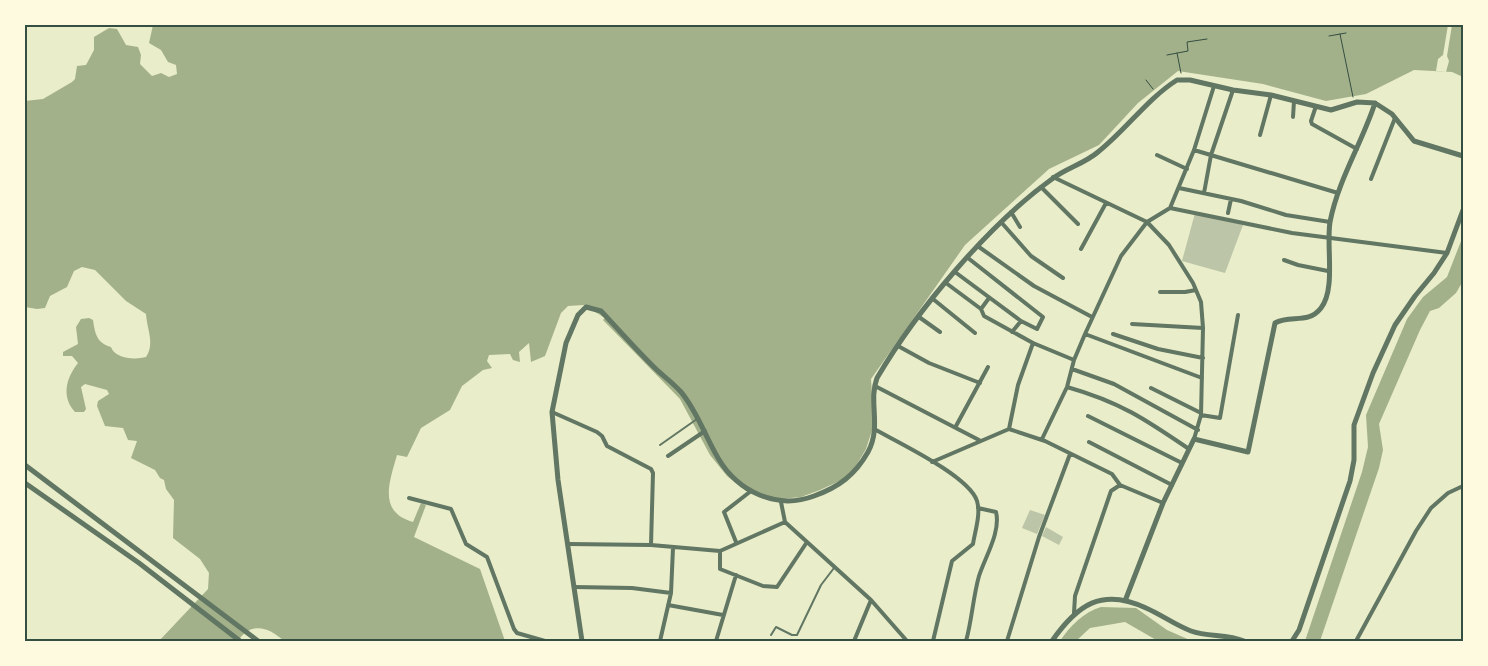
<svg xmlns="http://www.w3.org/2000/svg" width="1488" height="666" font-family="Lato,sans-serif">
<rect width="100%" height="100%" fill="#e9edc9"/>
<path fill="#a3b18a" d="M 153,25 L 1463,25 L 1463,77 L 1452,72 L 1414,70 L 1366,94 L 1326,101 L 1263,84 L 1178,71 L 1138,103 L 1099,145 L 1049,169 L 965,245 L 871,379 L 874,424 L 866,449 L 850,476 L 820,490 L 801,497 L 768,500 L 746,491 L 727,476 L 710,455 L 680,399 L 603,320 L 605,318 L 584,305 L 568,306 L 561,313 L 545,356 L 531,362 L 529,343 L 519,352 L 520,362 L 513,360 L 510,354 L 489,355 L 487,361 L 492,368 L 483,370 L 462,386 L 450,410 L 421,428 L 407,457 L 397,455 C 389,483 378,512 413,522 L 421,503 L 426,505 L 414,537 L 480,569 L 505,641 L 284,641 C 269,627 251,621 238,641 L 159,641 L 208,589 L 209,573 L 200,559 L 173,538 L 174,500 L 166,489 L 164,480 L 160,478 L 155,470 L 131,458 L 137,441 L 128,440 L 123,428 L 105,426 L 97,406 L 98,401 L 109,394 L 107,390 L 85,384 L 81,387 L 86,409 L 84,412 L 75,412 C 61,397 66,378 78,363 L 72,356 L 63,356 L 63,352 L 78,344 L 76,327 L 81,319 L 89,318 L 93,320 C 95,334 97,343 111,347 C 115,359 135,360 146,357 C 155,343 147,330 146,314 L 126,301 L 95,270 L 82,267 L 74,271 L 67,287 L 50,296 L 45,308 L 37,309 L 25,307 L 25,101 L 43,99 L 72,82 L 75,79 L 77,66 L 86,65 L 94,50 L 94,37 L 109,28 L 117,29 L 126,45 L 138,47 L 141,55 L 140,64 L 152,76 L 161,73 L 169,77 L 177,74 L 176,65 L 168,62 L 161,50 L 149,43 Z
M 1463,236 L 1463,281 L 1456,293 L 1439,308 L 1430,311 L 1420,330 L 1379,424 L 1383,450 L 1379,468 L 1320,641 L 1305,641 L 1362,472 L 1368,447 L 1366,415 L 1407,319 L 1423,297 L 1447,277 Z
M 1101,607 L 1136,608 L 1167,630 L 1192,641 L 1158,641 L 1125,622 L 1090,628 L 1076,641 L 1060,641 C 1070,626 1084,612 1101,607 Z"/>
<path fill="#e9edc9" d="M 1448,25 L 1452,25 L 1447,56 L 1449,61 L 1446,72 L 1436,71 L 1438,59 L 1443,55 Z"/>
<path fill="#bcc5a7" d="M 1195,213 L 1243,225 L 1225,273 L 1182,261 Z
M 1030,510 L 1045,515 L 1037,534 L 1022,528 Z
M 1046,527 L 1063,537 L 1059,545 L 1042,536 Z"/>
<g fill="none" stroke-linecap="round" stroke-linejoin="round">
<path stroke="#344e41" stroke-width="1" d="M 1340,34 L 1353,97
M 1329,36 L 1346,33
M 1177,53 L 1181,73
M 1167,55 L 1188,51 L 1187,42 L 1207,39
M 1146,80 L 1153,89"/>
<path stroke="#617663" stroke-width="2" d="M 660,445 L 697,419
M 771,635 L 776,627 L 792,635 L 797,635 L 821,585 L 834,568"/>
<path stroke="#617663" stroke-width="4" d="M 1316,106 L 1311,121 L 1312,124 L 1357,149
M 1293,117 L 1294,101
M 1260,135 L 1271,95
M 1194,150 L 1338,193
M 1157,155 L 1187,169
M 1053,177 L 1147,222 L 1169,245 L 1193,283 L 1201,302 L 1203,328 L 1201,415 L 1194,439
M 1371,179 L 1395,118
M 1041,187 L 1078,224
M 1179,188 L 1241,201 L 1286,215 L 1330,222
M 1204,193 L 1211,155 L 1233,90
M 1170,208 L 1292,233 L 1447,253
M 1011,212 L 1020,227
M 1228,213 L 1231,199
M 1001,222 L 1031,256 L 1063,278
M 979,247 L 1034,286 L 1092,317
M 1081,249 L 1106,203
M 1284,260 L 1298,265 L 1328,271
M 955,272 L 1021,321 L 1037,329 L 1043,317 L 968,258
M 946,283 L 981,309 L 984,316 L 1033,343 L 1074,360
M 1160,292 L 1185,292 L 1196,290
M 933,299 L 975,333
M 981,309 L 989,298
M 919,317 L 940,332
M 1132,324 L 1203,328
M 1012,332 L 1021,321
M 1085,334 L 1202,378
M 1113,334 L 1158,349 L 1203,358
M 898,346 L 929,363 L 980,383
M 1072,369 L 1114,384 L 1198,430
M 875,386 L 979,440
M 1067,387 C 1120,402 1145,419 1189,449
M 1151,388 L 1201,413
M 552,412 L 597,432 L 602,436 L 607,446 L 651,469 L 653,473 L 651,545
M 1201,415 L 1220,418 L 1238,315
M 1088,416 L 1182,463
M 956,426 L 988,367
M 1009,429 L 1018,385 L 1033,343
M 876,430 C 899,443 969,476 977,501 C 981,514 975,531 973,544 L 952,561 L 933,641
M 1042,439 L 1067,387 L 1074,360 L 1085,334 L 1121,256 L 1147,222 L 1170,208 L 1194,150 L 1214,86
M 1089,442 L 1172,485
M 668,456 L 705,431
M 932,462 L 1009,429 L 1045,441 L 1112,474 L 1120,485 L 1163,503
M 409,498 L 451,509 L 466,544 L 487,557 L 514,629 L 517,633 L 545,641
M 781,502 L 785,522 L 871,600 L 907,641
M 736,542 L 724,512 L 751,491
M 569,544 L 651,545 L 720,551 L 785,522
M 720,551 L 720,569 L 763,586 L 777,587 L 807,542
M 574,587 L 632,588 L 671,593
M 668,605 L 723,615
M 1074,613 L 1075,596 L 1111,491 L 1120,485
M 660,641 L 671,593 L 673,548
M 716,641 L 736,575
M 854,641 L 871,600
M 966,641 C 972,620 973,597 979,576 C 985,557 1001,532 996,512 L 978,508
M 1007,641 L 1039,537 L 1070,454
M 1356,641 L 1416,531 L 1431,508 L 1448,493 L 1463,486"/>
<path stroke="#617663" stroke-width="5" d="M 25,465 L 258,641
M 25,483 L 139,563 L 240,641
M 1125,601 L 1163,503 L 1194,439 L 1248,452 L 1275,323 C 1290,314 1308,325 1321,308 C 1336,289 1326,246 1330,222 C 1338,180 1362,143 1375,103
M 582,641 L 558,480 L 552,412 L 566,343 L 578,315 L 586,307 L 601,311 C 620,331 638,352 658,371 C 666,378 674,384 681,392 C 697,411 705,436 718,458 C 738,492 777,510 814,496 C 839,487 855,475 868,452 C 882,426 868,402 877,378 C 917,310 988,225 1052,179 C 1066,168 1084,164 1098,152 C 1126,130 1147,99 1177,80 L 1190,80 L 1233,90 L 1271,95 L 1331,110 L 1357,102 L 1375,103 L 1392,114 L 1414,141 L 1463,156
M 1052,641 C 1077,605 1102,587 1146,608 C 1162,615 1175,625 1191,631 C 1208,637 1227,634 1244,641
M 1292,641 L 1299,630 L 1350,481 L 1354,460 L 1354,425 L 1373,373 L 1395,325 L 1415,296 L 1434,273 L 1447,253 L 1463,210"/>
</g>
<rect width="1488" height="666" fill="none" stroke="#fefae0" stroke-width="52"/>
<rect x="26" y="26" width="1436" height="614" fill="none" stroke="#344e41" stroke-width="2"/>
</svg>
